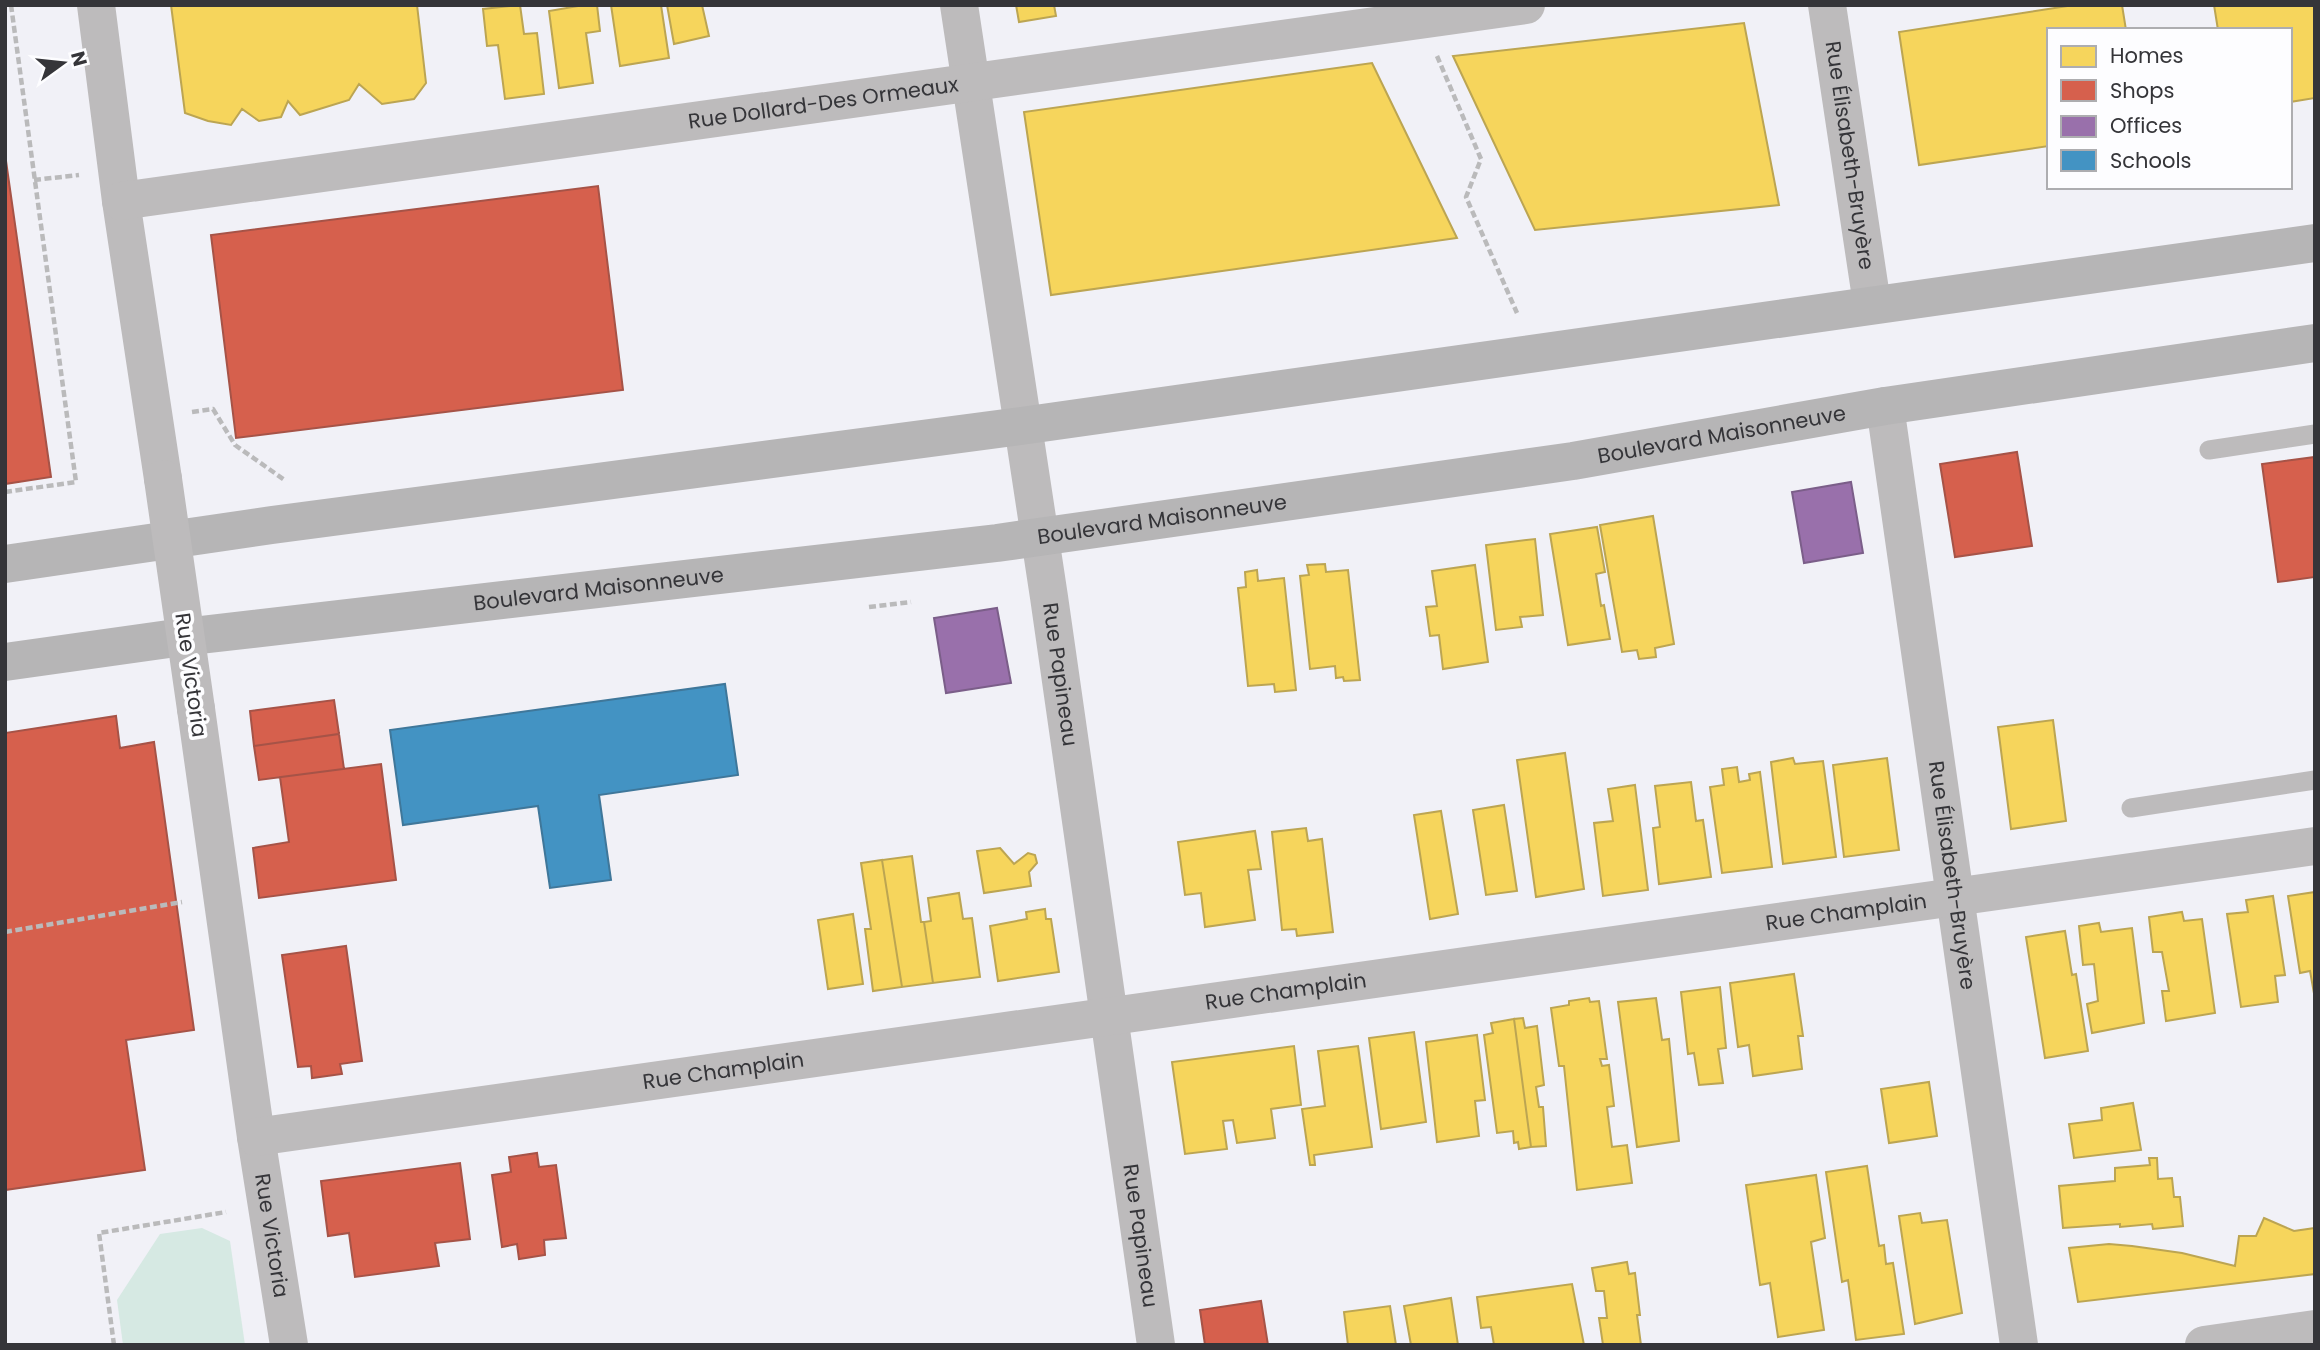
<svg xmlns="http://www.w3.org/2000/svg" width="2320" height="1350" font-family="Poppins,sans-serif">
<rect width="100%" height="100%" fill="#f1f1f7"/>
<path fill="#d6e9e3" d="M 202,1228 L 230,1241 L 245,1345 L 123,1345 L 117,1300 L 160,1234 Z"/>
<path fill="#f6d55c" stroke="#bca552" stroke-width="2" d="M 171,5 L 417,5 L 426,83 L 414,99 L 382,104 L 359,84 L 349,100 L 300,115 L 288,101 L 281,117 L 259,121 L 242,109 L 231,125 L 208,121 L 185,113 Z
M 520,5 L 524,34 L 537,33 L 544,94 L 505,99 L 498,45 L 487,46 L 483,9 Z
M 584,5 L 597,5 L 600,31 L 586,33 L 593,83 L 559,88 L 549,11 Z
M 611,5 L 661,5 L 669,58 L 620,66 Z
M 667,5 L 702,5 L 709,36 L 674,44 Z
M 1016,5 L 1054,5 L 1056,16 L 1019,22 Z
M 2074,5 L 2122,5 L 2126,30 L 2049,30 L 2049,146 L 1919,165 L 1899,32 Z
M 2214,5 L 2315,5 L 2315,98 L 2290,102 L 2290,30 L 2218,30 Z
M 1744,23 L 1779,205 L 1535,230 L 1453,56 Z
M 1372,63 L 1457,238 L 1051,295 L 1024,112 Z
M 1653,516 L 1674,644 L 1655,648 L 1656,657 L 1639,659 L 1637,650 L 1622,652 L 1600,525 Z
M 1597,527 L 1605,572 L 1596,574 L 1601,606 L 1604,605 L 1610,639 L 1568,645 L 1550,534 Z
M 1535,539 L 1543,615 L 1520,617 L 1522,627 L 1496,630 L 1486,545 Z
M 1325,564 L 1326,572 L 1348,570 L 1360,680 L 1344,681 L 1343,677 L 1336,678 L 1335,666 L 1310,669 L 1300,576 L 1309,575 L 1307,565 Z
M 1475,565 L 1488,662 L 1443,669 L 1439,635 L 1430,636 L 1426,607 L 1437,606 L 1432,571 Z
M 1257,570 L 1258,581 L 1284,578 L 1296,690 L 1275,692 L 1274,684 L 1248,686 L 1238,588 L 1246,587 L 1245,572 Z
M 2053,720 L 2066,821 L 2011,829 L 1998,727 Z
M 1565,753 L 1584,889 L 1536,897 L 1517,760 Z
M 1793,758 L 1795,764 L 1823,761 L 1836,857 L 1783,864 L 1771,762 Z
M 1887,758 L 1899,850 L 1844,857 L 1833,765 Z
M 1737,767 L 1739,782 L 1750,780 L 1749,774 L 1760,772 L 1772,867 L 1722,873 L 1710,787 L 1724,785 L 1722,769 Z
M 1691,782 L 1696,821 L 1703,820 L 1711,877 L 1659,884 L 1653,828 L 1660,827 L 1655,786 Z
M 1635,785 L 1648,890 L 1603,896 L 1594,823 L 1613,821 L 1608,789 Z
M 1504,805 L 1517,891 L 1486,895 L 1473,810 Z
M 1441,811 L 1458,914 L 1430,919 L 1414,815 Z
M 1306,828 L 1308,841 L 1322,839 L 1333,932 L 1297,936 L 1296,929 L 1282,930 L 1272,832 Z
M 1255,831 L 1261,869 L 1248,870 L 1255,920 L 1205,927 L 1201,893 L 1185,895 L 1178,842 Z
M 1000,848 L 1014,864 L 1028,853 L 1035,855 L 1037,863 L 1029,872 L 1031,886 L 984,893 L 977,851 Z
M 912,856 L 921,922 L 924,922 L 933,983 L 902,987 L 882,860 Z
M 882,860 L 902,987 L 873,991 L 865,929 L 871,929 L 861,863 Z
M 2315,892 L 2315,999 L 2310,971 L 2300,973 L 2288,896 Z
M 959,893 L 963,919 L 972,918 L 980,977 L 933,983 L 924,922 L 931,921 L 928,898 Z
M 2273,896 L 2285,975 L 2275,976 L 2278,1002 L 2241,1007 L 2227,914 L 2248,912 L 2246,900 Z
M 1045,909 L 1046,919 L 1051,919 L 1059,972 L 998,981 L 990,926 L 1027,919 L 1026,912 Z
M 2182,912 L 2184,921 L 2202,919 L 2215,1013 L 2166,1021 L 2162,991 L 2169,991 L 2162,952 L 2153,952 L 2149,917 Z
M 853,914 L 863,984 L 828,989 L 818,920 Z
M 2099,923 L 2101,932 L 2132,928 L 2144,1023 L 2092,1033 L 2087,1004 L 2098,1001 L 2094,964 L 2083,965 L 2079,926 Z
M 2065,931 L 2072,975 L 2076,974 L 2088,1051 L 2045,1058 L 2026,937 Z
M 1794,974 L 1803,1036 L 1798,1036 L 1802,1069 L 1753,1076 L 1749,1045 L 1738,1047 L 1730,983 Z
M 1720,987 L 1726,1048 L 1718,1049 L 1723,1083 L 1699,1085 L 1694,1053 L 1688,1054 L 1681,992 Z
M 1589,998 L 1590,1002 L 1599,1001 L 1607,1059 L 1600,1059 L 1602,1066 L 1609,1065 L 1614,1106 L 1607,1107 L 1612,1147 L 1627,1145 L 1632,1183 L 1577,1190 L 1564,1066 L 1559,1066 L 1551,1008 L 1569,1005 L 1569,1001 Z
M 1656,998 L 1662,1040 L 1669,1039 L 1679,1141 L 1637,1147 L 1618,1002 Z
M 1523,1018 L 1525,1028 L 1537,1026 L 1544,1085 L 1536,1087 L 1539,1107 L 1543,1107 L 1546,1146 L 1531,1147 L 1514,1019 Z
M 1514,1019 L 1531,1147 L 1519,1149 L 1518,1142 L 1514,1143 L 1513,1131 L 1497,1133 L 1484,1035 L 1493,1033 L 1491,1023 Z
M 1414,1032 L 1426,1122 L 1381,1129 L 1369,1038 Z
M 1477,1035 L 1485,1100 L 1475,1101 L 1479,1136 L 1437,1142 L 1426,1042 Z
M 1294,1046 L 1301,1105 L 1271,1109 L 1275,1138 L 1237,1143 L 1233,1120 L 1223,1121 L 1227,1149 L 1185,1154 L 1172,1062 Z
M 1358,1046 L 1372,1147 L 1314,1155 L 1315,1165 L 1310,1165 L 1302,1109 L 1325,1106 L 1318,1051 Z
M 1929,1082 L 1937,1136 L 1889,1143 L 1881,1089 Z
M 2133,1103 L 2141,1150 L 2074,1158 L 2069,1124 L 2102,1120 L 2101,1108 Z
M 2149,1158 L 2157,1158 L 2158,1179 L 2172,1178 L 2174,1197 L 2180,1197 L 2183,1226 L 2153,1229 L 2152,1224 L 2120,1227 L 2120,1224 L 2063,1228 L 2059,1186 L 2115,1181 L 2115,1168 L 2150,1165 Z
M 1867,1166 L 1879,1246 L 1884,1245 L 1886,1264 L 1893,1263 L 1904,1334 L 1856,1340 L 1848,1280 L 1842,1282 L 1826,1172 Z
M 1816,1175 L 1825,1238 L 1811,1242 L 1824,1330 L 1778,1337 L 1770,1283 L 1760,1285 L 1746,1185 Z
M 1920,1213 L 1922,1223 L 1947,1220 L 1962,1313 L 1915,1324 L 1899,1216 Z
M 2264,1218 L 2294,1231 L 2315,1228 L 2315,1274 L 2078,1302 L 2069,1248 L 2109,1244 L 2132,1246 L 2182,1253 L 2235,1266 L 2239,1236 L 2256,1236 Z
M 1627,1262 L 1629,1274 L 1635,1273 L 1640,1315 L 1637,1315 L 1641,1345 L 1603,1345 L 1599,1318 L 1607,1318 L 1604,1291 L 1596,1291 L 1592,1268 Z
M 1572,1284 L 1584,1345 L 1494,1345 L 1491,1327 L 1481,1328 L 1477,1297 Z
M 1451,1298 L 1458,1345 L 1411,1345 L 1404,1306 Z
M 1390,1306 L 1396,1345 L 1348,1345 L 1344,1312 Z"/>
<path fill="#d6604d" stroke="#a65347" stroke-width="2" d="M 5,154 L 51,477 L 5,484 Z
M 598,186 L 623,390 L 236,438 L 211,235 Z
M 2017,452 L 2032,546 L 1955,557 L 1940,464 Z
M 2315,457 L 2315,577 L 2278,582 L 2262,464 Z
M 334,700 L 339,734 L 254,746 L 250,711 Z
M 116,716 L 120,748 L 154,742 L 194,1030 L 126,1040 L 145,1170 L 5,1190 L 5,733 Z
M 339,734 L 344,769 L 259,780 L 254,746 Z
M 381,764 L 396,880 L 259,898 L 253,848 L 289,842 L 280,777 Z
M 346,946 L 362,1061 L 340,1064 L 342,1074 L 312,1078 L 311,1066 L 298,1067 L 282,955 Z
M 537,1153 L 539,1167 L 556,1165 L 566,1238 L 544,1240 L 545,1255 L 519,1259 L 517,1244 L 502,1247 L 492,1175 L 511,1172 L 509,1157 Z
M 460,1163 L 470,1239 L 435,1243 L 439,1266 L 355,1277 L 349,1233 L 328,1236 L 321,1181 Z
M 1261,1301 L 1268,1345 L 1205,1345 L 1200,1310 Z"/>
<path fill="#9970ab" stroke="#7b5e89" stroke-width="2" d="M 1851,482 L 1863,553 L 1804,563 L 1792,492 Z
M 997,608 L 1011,683 L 946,693 L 934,618 Z"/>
<path fill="#4393c3" stroke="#3f779a" stroke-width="2" d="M 725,684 L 738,775 L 599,795 L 611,880 L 550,888 L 538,806 L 403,825 L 390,730 Z"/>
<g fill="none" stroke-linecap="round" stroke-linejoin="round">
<path stroke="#bababb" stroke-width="4.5" stroke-dasharray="7 3.5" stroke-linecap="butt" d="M 1437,56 L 1481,159 L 1466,197 L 1517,313
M 34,180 L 79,175
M 192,412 L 213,409 L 235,445 L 286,481
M 5,492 L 76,482 L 11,5
M 869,607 L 911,602
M 5,932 L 182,902
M 114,1345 L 99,1233 L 226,1212"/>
<path stroke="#bdbbbc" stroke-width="19" d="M 2209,450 L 2315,434
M 2131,808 L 2315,780"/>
<g stroke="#bdbbbc" stroke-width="38">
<path d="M 96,5 L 121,201 L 163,479"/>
<path id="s1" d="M 959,5 L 1049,597 L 1156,1345"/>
<path id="s2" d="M 1827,5 L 1872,304"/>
<path id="s3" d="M 121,201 L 1526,5"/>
<path id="s4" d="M 1885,406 L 2019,1345"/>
<path id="s5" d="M 196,709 L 256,1137 L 289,1345"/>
<path id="s6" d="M 256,1137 L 2315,846"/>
<path d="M 2204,1345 L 2315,1329"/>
</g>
<g stroke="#b6b5b6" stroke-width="38">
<path d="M 5,564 L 272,525 L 1021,426 L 2315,243"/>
<path id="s7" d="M 5,662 L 183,637 L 997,543 L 1573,461 L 1885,406 L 2315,343"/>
</g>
<path stroke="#bdbbbc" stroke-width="38" d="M 163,479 L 196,709"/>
</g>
<g text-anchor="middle" stroke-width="7" stroke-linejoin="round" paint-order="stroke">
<g font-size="21" fill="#353539" stroke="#fdfdff">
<text dy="7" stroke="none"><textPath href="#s3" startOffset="709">Rue Dollard-Des Ormeaux</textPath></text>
<text dy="7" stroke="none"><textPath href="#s2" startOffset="152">Rue Élisabeth-Bruyère</textPath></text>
<text dy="7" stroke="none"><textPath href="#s7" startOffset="1732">Boulevard Maisonneuve</textPath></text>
<text dy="7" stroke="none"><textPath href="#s7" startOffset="1166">Boulevard Maisonneuve</textPath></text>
<text dy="7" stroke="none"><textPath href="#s7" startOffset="598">Boulevard Maisonneuve</textPath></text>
<text transform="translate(191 675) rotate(82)" y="7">Rue Victoria</text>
<text dy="7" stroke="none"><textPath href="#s1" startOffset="677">Rue Papineau</textPath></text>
<text dy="7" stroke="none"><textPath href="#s4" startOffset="474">Rue Élisabeth-Bruyère</textPath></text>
<text dy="7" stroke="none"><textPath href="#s6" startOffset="1606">Rue Champlain</textPath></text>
<text dy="7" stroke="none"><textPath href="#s6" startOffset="1040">Rue Champlain</textPath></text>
<text dy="7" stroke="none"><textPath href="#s6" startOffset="472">Rue Champlain</textPath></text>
<text dy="7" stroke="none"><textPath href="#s5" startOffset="532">Rue Victoria</textPath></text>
<text dy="7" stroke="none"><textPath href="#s1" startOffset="1244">Rue Papineau</textPath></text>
</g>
</g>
<rect width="2320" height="1350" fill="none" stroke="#353539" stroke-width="14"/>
<rect x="2047" y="28" width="245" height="161" fill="#fdfdff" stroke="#adadb0" stroke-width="2"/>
<rect x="2061" y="46" width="35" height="21" fill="#f6d55c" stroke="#adadb0" stroke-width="2"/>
<text x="2110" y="63" font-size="21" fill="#353539">Homes</text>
<rect x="2061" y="80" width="35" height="21" fill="#d6604d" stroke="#adadb0" stroke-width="2"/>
<text x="2110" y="98" font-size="21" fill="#353539">Shops</text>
<rect x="2061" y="116" width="35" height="21" fill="#9970ab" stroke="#adadb0" stroke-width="2"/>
<text x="2110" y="133" font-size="21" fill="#353539">Offices</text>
<rect x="2061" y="150" width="35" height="21" fill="#4393c3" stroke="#adadb0" stroke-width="2"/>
<text x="2110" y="168" font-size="21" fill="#353539">Schools</text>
<g transform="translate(63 63) rotate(75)" stroke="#fdfdff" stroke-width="5" paint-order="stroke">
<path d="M0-5L12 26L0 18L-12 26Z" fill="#353539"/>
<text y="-10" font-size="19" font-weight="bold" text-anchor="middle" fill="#353539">N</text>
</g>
</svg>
